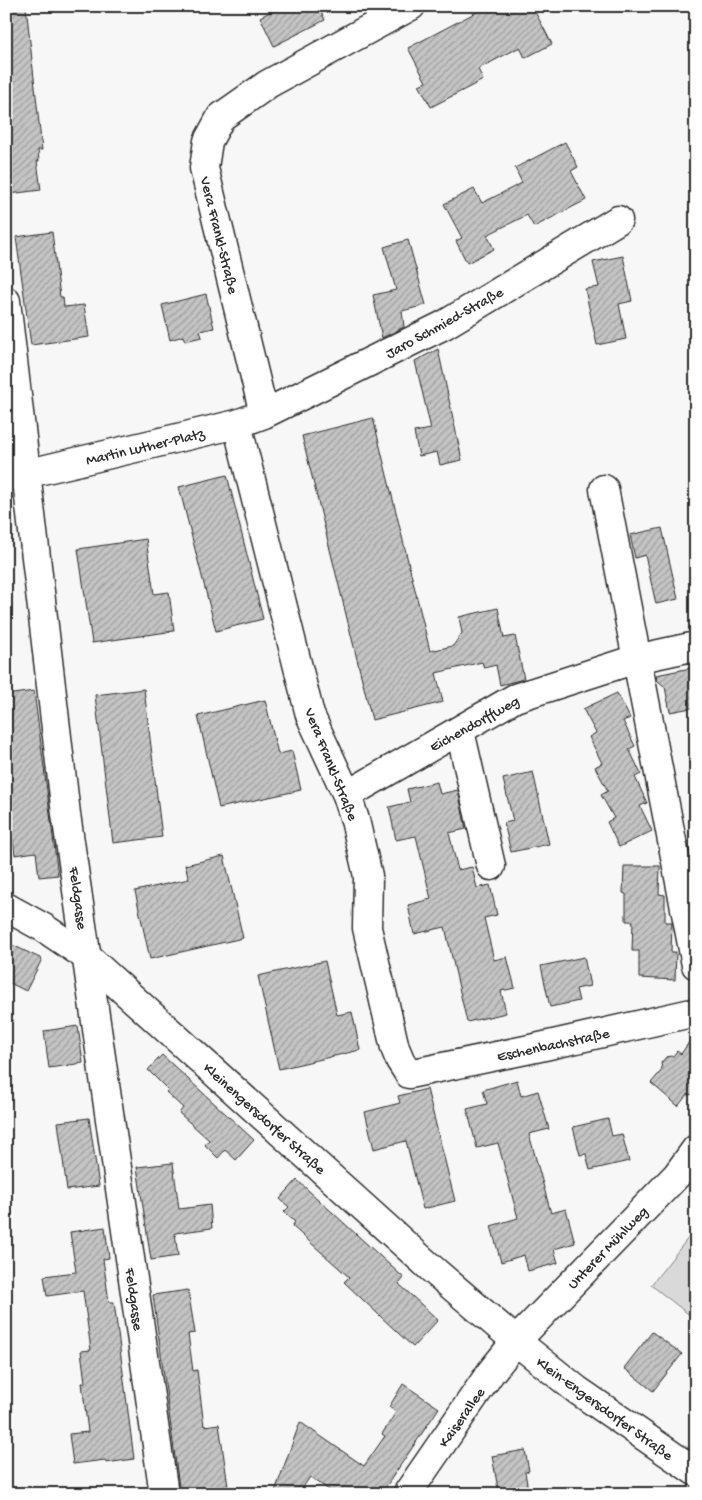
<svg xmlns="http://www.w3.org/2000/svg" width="702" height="1500" font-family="'Gochi Hand',sans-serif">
<defs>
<pattern id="building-hatch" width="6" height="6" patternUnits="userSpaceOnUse" patternTransform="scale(1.25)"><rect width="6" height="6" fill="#c4c4c4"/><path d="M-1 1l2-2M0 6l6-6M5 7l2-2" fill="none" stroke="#9f9f9f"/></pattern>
</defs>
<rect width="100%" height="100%" fill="#f7f7f7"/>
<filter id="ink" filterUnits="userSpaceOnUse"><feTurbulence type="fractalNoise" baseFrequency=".02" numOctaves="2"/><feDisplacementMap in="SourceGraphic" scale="10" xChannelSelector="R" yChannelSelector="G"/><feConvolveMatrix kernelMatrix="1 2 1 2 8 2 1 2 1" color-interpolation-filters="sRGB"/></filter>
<g filter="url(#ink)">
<path fill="#d9d9d9" stroke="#828282" d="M 696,1228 L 696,1320 L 651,1285 Z"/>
<path fill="url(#building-hatch)" stroke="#2b2b2b" d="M 6,6 L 26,6 L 42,150 L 38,150 L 39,161 L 37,161 L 41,190 L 9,194 L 6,163 Z
M 282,6 L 318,6 L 325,20 L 274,46 L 260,17 Z
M 488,6 L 532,6 L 552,44 L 525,58 L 520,47 L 478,69 L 483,80 L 431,107 L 419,85 L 426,82 L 408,48 Z
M 565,142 L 578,167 L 571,171 L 586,200 L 534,227 L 527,215 L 487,235 L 494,249 L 467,263 L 456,241 L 462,238 L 444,204 L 474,189 L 482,203 L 522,183 L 515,168 Z
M 52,232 L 60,297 L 63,297 L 64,307 L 84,305 L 89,337 L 31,345 L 16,237 Z
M 408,240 L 426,305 L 402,311 L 404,327 L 382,338 L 373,295 L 396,290 L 384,247 Z
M 623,256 L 632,301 L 619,304 L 626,339 L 597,345 L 585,289 L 599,287 L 593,262 Z
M 206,294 L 214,328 L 200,331 L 202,337 L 185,341 L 183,336 L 170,340 L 162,305 Z
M 438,349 L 462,460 L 440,465 L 437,452 L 419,456 L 414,432 L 431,429 L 415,361 Z
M 373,418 L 430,651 L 453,646 L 462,633 L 459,617 L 498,608 L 504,638 L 515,636 L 524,679 L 500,685 L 496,665 L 484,668 L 482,662 L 436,673 L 443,702 L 372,720 L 302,436 Z
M 227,475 L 263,619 L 216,631 L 179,487 Z
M 662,528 L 678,599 L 656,604 L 645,555 L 635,558 L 630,535 Z
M 146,539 L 154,594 L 169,592 L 174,631 L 92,643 L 78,549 Z
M 691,668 L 693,678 L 696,679 L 696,707 L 670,712 L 665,687 L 657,680 L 656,675 Z
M 144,689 L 162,837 L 113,843 L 95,695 Z
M 34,691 L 58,875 L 39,877 L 36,852 L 15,855 L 6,792 L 6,695 Z
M 617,693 L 630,718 L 623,721 L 635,746 L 629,749 L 641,774 L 635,777 L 647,803 L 640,806 L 652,831 L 619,847 L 607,822 L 614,818 L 601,795 L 608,791 L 595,767 L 602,763 L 589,737 L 596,733 L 583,709 Z
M 265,700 L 278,754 L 292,751 L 301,790 L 219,808 L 198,716 Z
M 533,772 L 549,844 L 511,852 L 504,823 L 513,821 L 503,779 Z
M 437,782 L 440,794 L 458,790 L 466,829 L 449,833 L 458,870 L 472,867 L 477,888 L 490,885 L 497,915 L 484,918 L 494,960 L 507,957 L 515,988 L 501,991 L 506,1013 L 467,1022 L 445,927 L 414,934 L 408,905 L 431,899 L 416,836 L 396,840 L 389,807 L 410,802 L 407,789 Z
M 224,856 L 243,938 L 150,959 L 135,891 L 189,879 L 185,865 Z
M 624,866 L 660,866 L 659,894 L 665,895 L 665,922 L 672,922 L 671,952 L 676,952 L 675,980 L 639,978 L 639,951 L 632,951 L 633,921 L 626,921 L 626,894 L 623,893 Z
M 6,942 L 42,959 L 26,991 L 6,981 Z
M 584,957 L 590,986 L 576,989 L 579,1001 L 550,1007 L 541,966 Z
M 325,961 L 337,1015 L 352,1012 L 360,1050 L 279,1069 L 258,976 Z
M 78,1026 L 83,1063 L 49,1068 L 44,1031 Z
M 696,1032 L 696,1094 L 687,1095 L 678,1106 L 651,1083 L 662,1070 L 661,1063 L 666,1057 L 673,1056 L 677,1051 L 681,1054 Z
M 162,1055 L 254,1140 L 236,1160 L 225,1150 L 218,1158 L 205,1145 L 209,1140 L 179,1113 L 183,1108 L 166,1092 L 168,1090 L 148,1070 Z
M 517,1080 L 521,1096 L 538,1091 L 549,1129 L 529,1134 L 551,1213 L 566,1209 L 575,1243 L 554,1249 L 558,1263 L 528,1271 L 524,1255 L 501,1262 L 491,1226 L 518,1218 L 498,1143 L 477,1148 L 467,1109 L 487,1104 L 483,1090 Z
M 427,1089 L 455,1201 L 423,1209 L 406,1141 L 374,1149 L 365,1112 L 400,1103 L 398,1096 Z
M 89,1118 L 99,1186 L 67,1190 L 58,1122 Z
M 608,1119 L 612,1136 L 622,1134 L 629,1161 L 590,1170 L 586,1154 L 580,1155 L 573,1127 Z
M 173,1163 L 179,1209 L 210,1205 L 212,1228 L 175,1233 L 178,1256 L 151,1260 L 137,1167 Z
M 297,1180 L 404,1278 L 399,1284 L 438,1320 L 413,1347 L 344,1282 L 349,1277 L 292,1226 L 295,1222 L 284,1212 L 289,1207 L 280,1199 Z
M 105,1227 L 109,1258 L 103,1259 L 109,1302 L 114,1302 L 134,1459 L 106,1463 L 105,1460 L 73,1464 L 69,1434 L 88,1432 L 82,1383 L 85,1382 L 81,1351 L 91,1350 L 83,1291 L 47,1296 L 44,1276 L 76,1272 L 70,1232 Z
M 188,1290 L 195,1333 L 188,1334 L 193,1371 L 197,1370 L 204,1426 L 219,1424 L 228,1486 L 205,1488 L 205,1494 L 180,1494 L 153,1295 Z
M 652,1332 L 682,1354 L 653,1391 L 624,1368 Z
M 403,1384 L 439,1408 L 381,1494 L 335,1494 L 310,1477 L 298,1494 L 274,1494 L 300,1422 L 364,1466 L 385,1436 L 382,1434 L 396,1412 L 389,1407 Z
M 525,1450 L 529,1471 L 525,1472 L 528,1490 L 499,1494 L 492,1456 Z"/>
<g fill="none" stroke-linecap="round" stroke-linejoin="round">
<g stroke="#2b2b2b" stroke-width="31">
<path id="minor" d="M 6,301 L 66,814 L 164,1494
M 264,414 L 204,168 L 208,141 L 221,117 L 268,84 L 411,6
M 237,424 L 310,715 L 347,795 L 355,820 L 368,876 L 367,928 L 395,1048 L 400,1060 L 409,1074 L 540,1047 L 696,1012
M 6,477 L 25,474 L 237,424 L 264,414 L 444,325 L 618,220
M 604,489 L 696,965
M 460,731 L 491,866
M 347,795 L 515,698 L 636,659 L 696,646
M 407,1494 L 491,1372 L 516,1341 L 677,1175 L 696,1149"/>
</g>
<g stroke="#2b2b2b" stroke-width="31">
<path id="major" d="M 6,907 L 44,928 L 87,957 L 432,1269 L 516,1341 L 577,1390 L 696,1472"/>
</g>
<use href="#minor" stroke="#fff" stroke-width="28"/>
<use href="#major" stroke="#fff" stroke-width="28"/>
</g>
</g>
<g text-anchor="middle" stroke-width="4" stroke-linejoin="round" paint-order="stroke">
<g font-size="15" fill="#2b2b2b" stroke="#fff">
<text transform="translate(220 235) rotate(76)" y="5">Vera Frankl-Straße</text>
<text transform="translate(444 322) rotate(-29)" y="5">Jaro Schmied-Straße</text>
<text transform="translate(145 446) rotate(-13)" y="5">Martin Luther-Platz</text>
<text transform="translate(474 723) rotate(-29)" y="5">Eichendorffweg</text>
<text transform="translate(332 764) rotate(68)" y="5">Vera Frankl-Straße</text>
<text transform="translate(79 898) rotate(82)" y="5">Feldgasse</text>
<text transform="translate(553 1044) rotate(-12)" y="5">Eschenbachstraße</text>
<text transform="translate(265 1118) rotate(42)" y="5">Kleinengersdorfer Straße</text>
<text transform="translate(607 1247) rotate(-46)" y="5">Unterer Mühlweg</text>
<text transform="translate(135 1299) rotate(82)" y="5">Feldgasse</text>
<text transform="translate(605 1408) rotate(36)" y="5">Klein-Engersdorfer Straße</text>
<text transform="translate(461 1417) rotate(-55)" y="5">Kaiserallee</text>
</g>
</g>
<rect width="702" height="1500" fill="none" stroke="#fff" stroke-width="25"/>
<rect x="12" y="12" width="677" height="1475" fill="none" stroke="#2b2b2b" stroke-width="2" filter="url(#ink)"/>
</svg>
